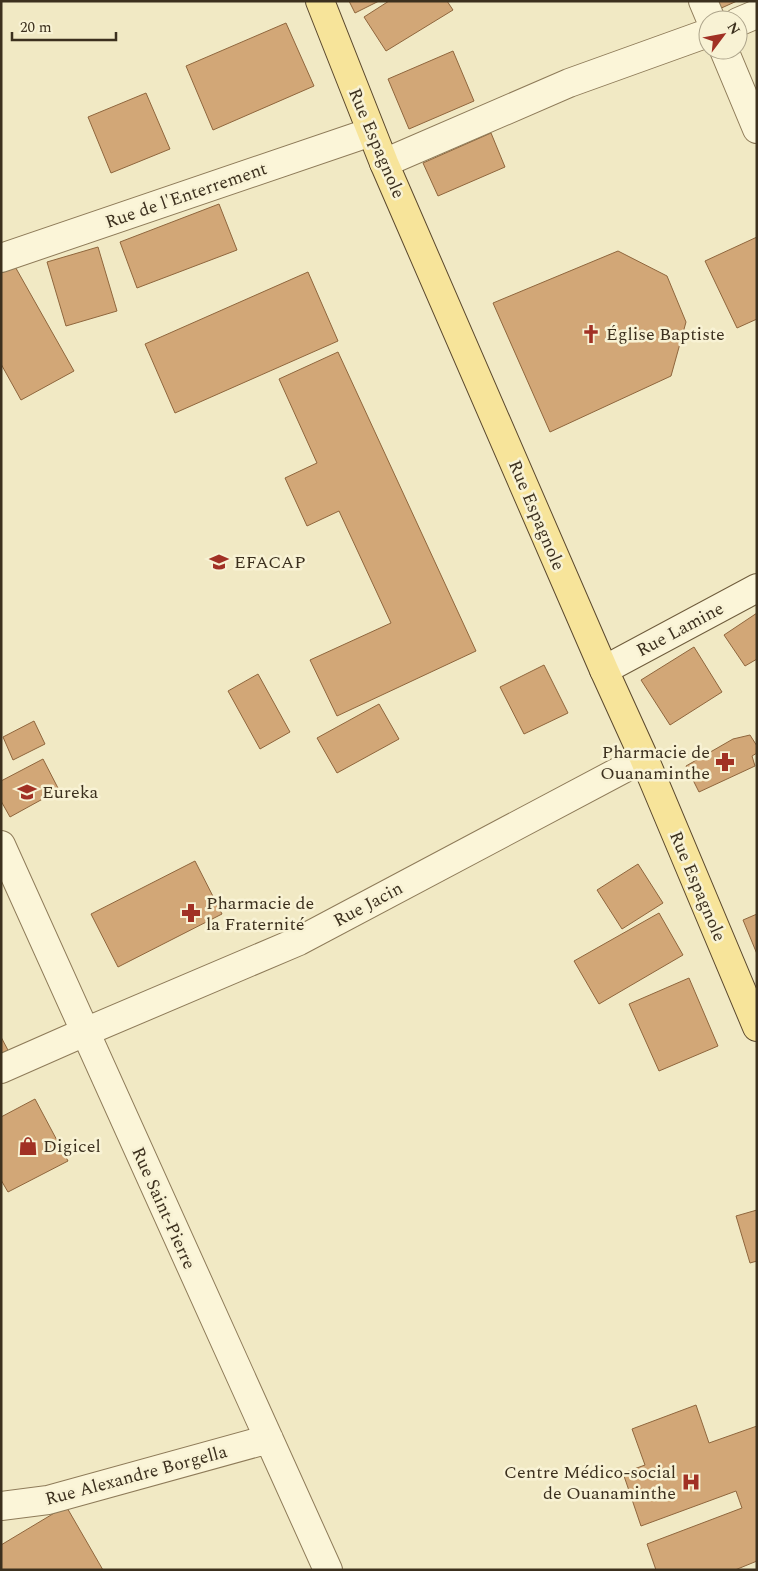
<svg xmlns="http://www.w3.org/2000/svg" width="758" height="1571" font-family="Spectral,serif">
<rect width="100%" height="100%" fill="#f1e9c4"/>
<path fill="#d2a777" stroke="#8f663d" d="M 349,1 L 379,1 L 355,13 Z
M 389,1 L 447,1 L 453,10 L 386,51 L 364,17 Z
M 713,1 L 737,1 L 717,10 Z
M 286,23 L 314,86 L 213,130 L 186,66 Z
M 453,51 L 474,101 L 409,129 L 388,79 Z
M 146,93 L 170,149 L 111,173 L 88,117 Z
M 491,133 L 505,167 L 438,196 L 423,163 Z
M 219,204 L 237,250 L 137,288 L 120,242 Z
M 757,237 L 757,319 L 737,328 L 705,261 Z
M 98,247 L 117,311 L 66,326 L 47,262 Z
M 618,251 L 667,276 L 686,322 L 671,376 L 550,432 L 493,303 Z
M 13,263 L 74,371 L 21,400 L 1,364 L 1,270 Z
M 308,272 L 338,341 L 175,413 L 145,344 Z
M 338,352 L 476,651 L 337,716 L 310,660 L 391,623 L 339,511 L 307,526 L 285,478 L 317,463 L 279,379 Z
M 757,613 L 757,659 L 745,666 L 724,635 Z
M 694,647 L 722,692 L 670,725 L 641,680 Z
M 544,665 L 568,713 L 524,734 L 500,687 Z
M 258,674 L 290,732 L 260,749 L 228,691 Z
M 379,704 L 399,739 L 337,773 L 317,738 Z
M 34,721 L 45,744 L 13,760 L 3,737 Z
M 750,735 L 757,746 L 757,753 L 752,756 L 755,766 L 699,792 L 686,766 L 733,739 Z
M 43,759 L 59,790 L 10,817 L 1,801 L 1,781 Z
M 195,861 L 222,914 L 118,967 L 91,914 Z
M 638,864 L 663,903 L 622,929 L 597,890 Z
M 659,913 L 683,955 L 599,1004 L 574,961 Z
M 757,914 L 757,954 L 743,920 Z
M 689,978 L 718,1046 L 659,1071 L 629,1004 Z
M 1,1037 L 9,1052 L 1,1057 Z
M 35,1099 L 68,1161 L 8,1192 L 1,1180 L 1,1117 Z
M 757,1210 L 757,1261 L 750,1263 L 736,1216 Z
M 696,1405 L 709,1443 L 757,1426 L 757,1561 L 735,1570 L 656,1570 L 647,1544 L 742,1508 L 736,1491 L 641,1526 L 623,1473 L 645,1465 L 632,1429 Z
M 66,1506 L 103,1570 L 1,1570 L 1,1545 Z"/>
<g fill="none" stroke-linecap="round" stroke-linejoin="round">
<g stroke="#8e7b59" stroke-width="30">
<path id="street" d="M 703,1 L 711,20
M 738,22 L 757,14
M 724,50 L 757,129
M 384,163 L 569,83 L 708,33
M 1,258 L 371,132
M 1,845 L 328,1570
M 1,1069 L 85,1032 L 299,941 L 644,758
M 1,1506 L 48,1500 L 269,1439"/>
</g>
<g stroke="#6f5c3c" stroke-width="30">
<path id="secondary" d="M 604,670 L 757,588"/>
</g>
<g stroke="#5b482d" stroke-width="30">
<path id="primary" d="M 320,1 L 384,163 L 604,670 L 644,758 L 757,1027"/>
</g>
<use href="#street" stroke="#fbf5d8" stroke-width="28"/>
<use href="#secondary" stroke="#fbf5d8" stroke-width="28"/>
<use href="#primary" stroke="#f7e49a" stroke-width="28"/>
</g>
<defs>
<g id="church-bare" transform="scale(1.5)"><path d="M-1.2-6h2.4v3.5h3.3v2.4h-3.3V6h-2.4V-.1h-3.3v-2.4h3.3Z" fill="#a13124" stroke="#f8f2d4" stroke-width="2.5" paint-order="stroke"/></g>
<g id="school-bare" transform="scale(1.5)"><path d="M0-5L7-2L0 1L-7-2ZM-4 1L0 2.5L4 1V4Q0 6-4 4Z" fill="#a13124" stroke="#f8f2d4" stroke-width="2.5" paint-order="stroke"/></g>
<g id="pharmacy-bare" transform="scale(1.5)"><path d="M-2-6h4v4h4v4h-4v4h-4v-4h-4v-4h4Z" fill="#a13124" stroke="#f8f2d4" stroke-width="2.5" paint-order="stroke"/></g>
<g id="shop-bare" transform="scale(1.5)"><path d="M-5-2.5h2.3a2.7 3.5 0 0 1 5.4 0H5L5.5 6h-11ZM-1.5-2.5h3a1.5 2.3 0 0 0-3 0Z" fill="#a13124" stroke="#f8f2d4" stroke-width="2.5" paint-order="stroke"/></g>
<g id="hospital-bare" transform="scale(1.5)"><path d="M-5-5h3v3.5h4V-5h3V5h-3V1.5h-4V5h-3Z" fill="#a13124" stroke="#f8f2d4" stroke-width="2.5" paint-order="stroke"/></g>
</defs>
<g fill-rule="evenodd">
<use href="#church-bare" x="591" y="334"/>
<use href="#school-bare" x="219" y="562"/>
<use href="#pharmacy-bare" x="725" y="762"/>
<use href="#school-bare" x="27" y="792"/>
<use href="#pharmacy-bare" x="191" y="913"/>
<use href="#shop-bare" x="28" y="1146"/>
<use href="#hospital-bare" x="691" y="1482"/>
</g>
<g text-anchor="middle" stroke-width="5" stroke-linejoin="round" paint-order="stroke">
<g font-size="18" fill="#3c301e" stroke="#f8f2d4">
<text transform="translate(377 143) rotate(67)" y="6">Rue Espagnole</text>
<text transform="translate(186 195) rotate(-19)" y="6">Rue de l'Enterrement</text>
<text transform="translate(537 515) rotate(67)" y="6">Rue Espagnole</text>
<text transform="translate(680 629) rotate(-28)" y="6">Rue Lamine</text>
<text transform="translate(698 886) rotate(67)" y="6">Rue Espagnole</text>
<text transform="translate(368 904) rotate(-28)" y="6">Rue Jacin</text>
<text transform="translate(164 1208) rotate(66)" y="6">Rue Saint-Pierre</text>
<text transform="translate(136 1475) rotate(-15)" y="6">Rue Alexandre Borgella</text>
</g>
<g font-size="18" fill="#3c301e" stroke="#f8f2d4" text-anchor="start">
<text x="606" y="340">Église Baptiste</text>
<text x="234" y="568">EFACAP</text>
<text x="710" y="758" text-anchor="end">Pharmacie de<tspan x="710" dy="21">Ouanaminthe</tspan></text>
<text x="42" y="798">Eureka</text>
<text x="206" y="909">Pharmacie de<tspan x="206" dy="21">la Fraternité</tspan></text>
<text x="43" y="1152">Digicel</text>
<text x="676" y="1478" text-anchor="end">Centre Médico-social<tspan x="676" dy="21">de Ouanaminthe</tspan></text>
</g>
</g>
<rect width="758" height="1571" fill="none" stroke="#3c301e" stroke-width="5"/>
<g transform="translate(723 35) rotate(58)"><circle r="24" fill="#f8f2d4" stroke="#ada48b"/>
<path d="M0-4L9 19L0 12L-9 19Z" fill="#a13124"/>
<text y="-8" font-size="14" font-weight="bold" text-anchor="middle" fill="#3c301e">N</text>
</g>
<path d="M12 32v8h104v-8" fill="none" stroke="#3c301e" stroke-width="2.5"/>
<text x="20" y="32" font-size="15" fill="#3c301e" stroke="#f8f2d4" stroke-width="4" paint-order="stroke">20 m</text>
</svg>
